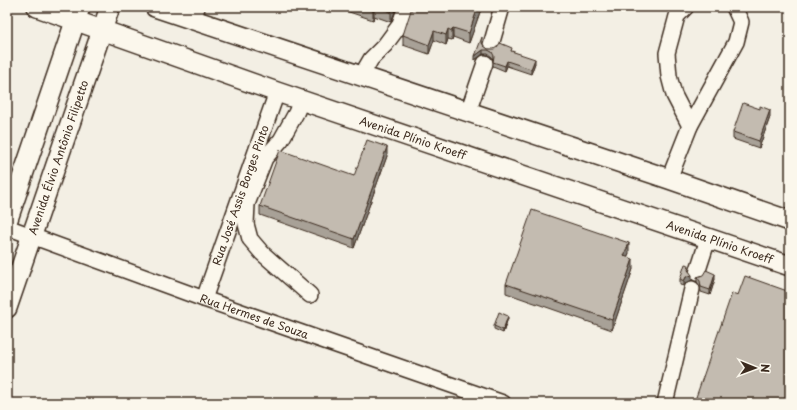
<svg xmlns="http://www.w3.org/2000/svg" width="797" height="410" font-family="'Playpen Sans',sans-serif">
<rect width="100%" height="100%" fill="#f3efe4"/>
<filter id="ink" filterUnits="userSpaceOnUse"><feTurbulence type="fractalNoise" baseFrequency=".025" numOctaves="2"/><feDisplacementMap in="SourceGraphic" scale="8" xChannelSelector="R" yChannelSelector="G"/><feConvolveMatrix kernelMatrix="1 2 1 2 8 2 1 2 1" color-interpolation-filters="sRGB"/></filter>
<g filter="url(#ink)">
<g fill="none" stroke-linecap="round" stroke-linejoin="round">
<g stroke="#3b2a1e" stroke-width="18">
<g id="minor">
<path d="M 686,7 L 677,16 L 667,53 L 669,76 L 674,95 L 690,126"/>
<path d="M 194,20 L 197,7"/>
<path d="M 491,45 L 502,7"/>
<path d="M 361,76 L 371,59 L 385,45 L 399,26 L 406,7"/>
<path d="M 301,101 L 296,113 L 281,140 L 265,158 L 247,204 L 246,224 L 250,239 L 262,253 L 310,295"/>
<path d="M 468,112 L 485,63"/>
<path d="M 669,179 L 690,126 L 736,42 L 741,22 L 734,7"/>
<path id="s1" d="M 7,227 L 204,299 L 503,403"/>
<path d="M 697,273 L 708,239"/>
<path id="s2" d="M 204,299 L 277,92"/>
<path d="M 665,403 L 692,289"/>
</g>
</g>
<g stroke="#3b2a1e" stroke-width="22">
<g id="major">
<path id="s3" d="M 37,7 L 277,92 L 790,266"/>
<path d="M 155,7 L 669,179 L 790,221"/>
<path d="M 7,222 L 80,7"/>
<path id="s4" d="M 7,308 L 110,7"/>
</g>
</g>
<use href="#minor" stroke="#fbf7ec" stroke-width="15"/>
<use href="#major" stroke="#fbf7ec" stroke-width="19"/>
</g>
<path fill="#a8a197" stroke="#3b2a1e" d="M 334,7 L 397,7 L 391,22 L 374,16 L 373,20 Z
M 480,7 L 480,12 L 469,43 L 453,37 L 452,40 L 448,39 L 446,45 L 434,40 L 429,54 L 403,45 L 403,35 Z
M 482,43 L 484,46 L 488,49 L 512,51 L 535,63 L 531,74 L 507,66 L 505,71 L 493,66 L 493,60 L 492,57 L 488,54 L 483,54 L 475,60 Z
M 770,117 L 759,148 L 733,139 L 733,132 Z
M 387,156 L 354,248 L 260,215 L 260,206 L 354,176 Z
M 629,253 L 627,257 L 633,269 L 612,330 L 506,293 L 506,284 Z
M 689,270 L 692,280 L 686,283 L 684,286 L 680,285 L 680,279 Z
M 697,277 L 715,279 L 710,295 L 701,292 L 700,286 L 697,282 Z
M 508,318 L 503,333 L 494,329 L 494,326 Z"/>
<path fill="#88837b" stroke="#3b2a1e" d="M 374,7 L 374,16 L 373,20 L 373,11 Z
M 393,7 L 397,7 L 391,22 L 391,12 Z
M 478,7 L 480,7 L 480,12 L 469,43 L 469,33 Z
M 453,28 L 453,37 L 452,40 L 452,31 Z
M 448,29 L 448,39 L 446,45 L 446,35 Z
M 434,31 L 434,40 L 429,54 L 429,45 Z
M 483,50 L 483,54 L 475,60 L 475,56 Z
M 535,59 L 535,63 L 531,74 L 531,69 Z
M 507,61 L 507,66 L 505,71 L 505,66 Z
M 770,110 L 770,117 L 759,148 L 759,141 Z
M 387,147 L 387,156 L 354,248 L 354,239 Z
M 629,243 L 629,253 L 624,266 L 624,256 Z
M 633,259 L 633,269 L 612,330 L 612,320 Z
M 715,274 L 715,279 L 710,295 L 710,290 Z
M 692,275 L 692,280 L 686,283 L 684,286 L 684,281 L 686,277 Z
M 508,316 L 508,318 L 503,333 L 503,330 Z"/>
<path fill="#c3bbb0" stroke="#3b2a1e" d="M 361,7 L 374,7 L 373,11 Z
M 376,7 L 393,7 L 391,12 Z
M 412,7 L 478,7 L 469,33 L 453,28 L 452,31 L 448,29 L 446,35 L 434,31 L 429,45 L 403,35 Z
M 482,37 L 482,43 L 484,46 L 488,49 L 494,49 L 497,47 L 500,43 L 512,48 L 511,51 L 535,59 L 531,69 L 507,61 L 505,66 L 493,62 L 494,56 L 492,52 L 488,50 L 483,50 L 475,56 Z
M 743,103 L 760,109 L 760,106 L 770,110 L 759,141 L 733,132 Z
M 367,140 L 387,147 L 354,239 L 260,206 L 280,150 L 354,176 Z
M 532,210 L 629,243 L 624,256 L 633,259 L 612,320 L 506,284 Z
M 685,264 L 689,265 L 688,270 L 692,275 L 686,277 L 684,281 L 680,279 Z
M 706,270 L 715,274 L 710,290 L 701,287 L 700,281 L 697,277 L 703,275 Z
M 745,276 L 790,292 L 790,403 L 694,403 L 732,293 L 738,295 Z
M 499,312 L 508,316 L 503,330 L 494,326 Z"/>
</g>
<g text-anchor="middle" stroke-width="4" stroke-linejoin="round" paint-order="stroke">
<g font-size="11" fill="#3b2a1e" stroke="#fbf7ec">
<text dy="4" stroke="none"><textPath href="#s3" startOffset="398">Avenida Plínio Kroeff</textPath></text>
<text dy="4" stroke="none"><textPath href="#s4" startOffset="159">Avenida Élvio Antônio Filipetto</textPath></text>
<text dy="4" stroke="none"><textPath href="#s2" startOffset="110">Rua José Assis Borges Pinto</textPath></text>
<text dy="4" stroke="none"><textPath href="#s3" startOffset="722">Avenida Plínio Kroeff</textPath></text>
<text dy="4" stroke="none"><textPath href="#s1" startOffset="263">Rua Hermes de Souza</textPath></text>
</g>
</g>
<rect width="797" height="410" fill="none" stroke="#fbf7ec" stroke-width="24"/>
<rect x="12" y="12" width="773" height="386" fill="none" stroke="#3b2a1e" stroke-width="1.5" filter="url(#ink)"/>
<g transform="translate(755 368) rotate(91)" stroke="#fbf7ec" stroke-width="3" paint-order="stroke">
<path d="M0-3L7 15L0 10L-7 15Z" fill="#3b2a1e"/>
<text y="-6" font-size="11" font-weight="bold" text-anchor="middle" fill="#3b2a1e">N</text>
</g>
</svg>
